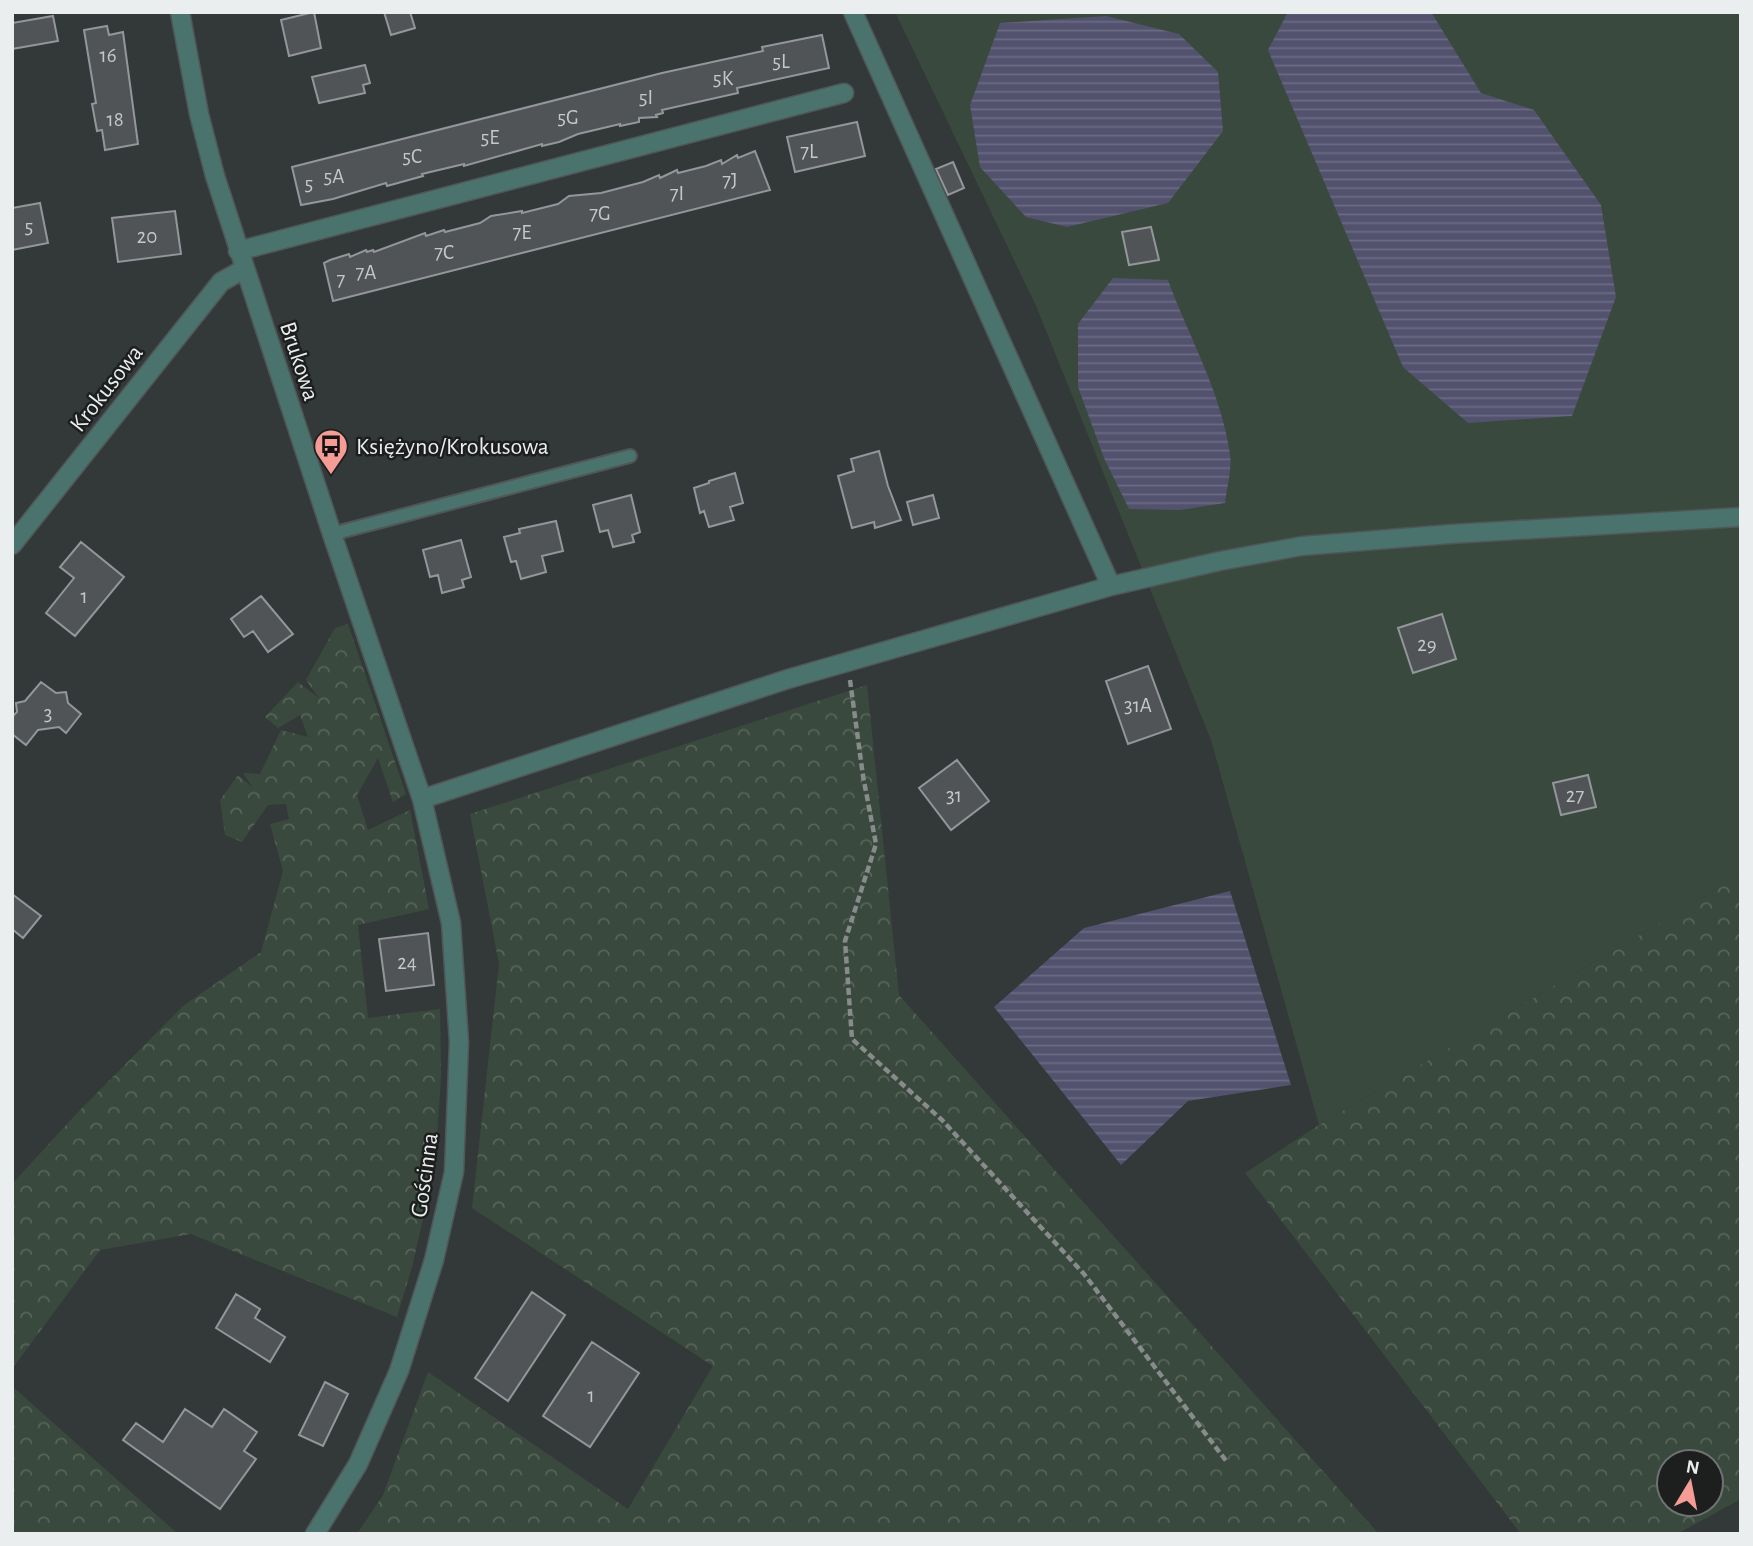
<svg xmlns="http://www.w3.org/2000/svg" width="1753" height="1546" font-family="'Alegreya Sans',sans-serif">
<defs>
<pattern id="forest-crowns" width="20" height="18" patternUnits="userSpaceOnUse" patternTransform="scale(1.75)"><rect width="20" height="18" fill="#3a493d"/><path d="M2 6a3 3 0 1 1 6 0M12 15a3 3 0 1 1 6 0" fill="none" stroke="#576459"/></pattern>
<pattern id="water-rules" width="6" height="5" patternUnits="userSpaceOnUse" patternTransform="scale(1.75)"><rect width="6" height="5" fill="#52526e"/><path d="M0 2.5h6" fill="none" stroke="#6b6b83"/></pattern>
</defs>
<rect width="100%" height="100%" fill="#333839"/>
<path fill="#3a493d" d="M 895,12 L 1741,12 L 1741,875 L 1319,1125 L 1211,740 L 1036,306 Z"/>
<path fill="url(#forest-crowns)" fill-rule="evenodd" d="M 348,624 L 406,794 L 393,802 L 378,758 L 357,795 L 368,830 L 410,810 L 429,909 L 358,925 L 368,1018 L 440,1009 L 441,1076 L 435,1167 L 412,1267 L 397,1317 L 191,1234 L 100,1250 L 12,1369 L 12,1184 L 78,1112 L 183,1006 L 261,952 L 283,871 L 270,824 L 289,819 L 286,804 L 268,805 L 242,842 L 225,835 L 220,800 L 238,775 L 253,788 L 243,773 L 260,774 L 281,730 L 308,737 L 300,715 L 278,728 L 265,717 L 298,682 L 319,698 L 306,680 L 335,628 Z
M 867,685 L 899,995 L 1379,1534 L 357,1534 L 383,1495 L 428,1372 L 628,1509 L 713,1366 L 472,1208 L 499,964 L 470,814 Z
M 1741,875 L 1741,1499 L 1677,1534 L 1521,1534 L 1245,1173 L 1319,1125 ZM 1711,1462 L 1711,1504 L 1669,1504 L 1669,1462 Z
M 12,1386 L 178,1534 L 12,1534 Z"/>
<path fill="url(#water-rules)" d="M 1288,12 L 1431,12 L 1481,93 L 1534,110 L 1601,205 L 1616,297 L 1572,416 L 1468,423 L 1403,367 L 1268,50 Z
M 1106,16 L 1179,34 L 1218,72 L 1223,131 L 1168,203 L 1067,227 L 1026,217 L 980,167 L 970,105 L 1000,23 Z
M 1113,278 L 1168,280 C 1189,338 1221,391 1230,454 C 1232,469 1227,487 1225,503 L 1180,510 L 1129,509 L 1104,458 L 1078,387 L 1078,324 Z
M 1230,891 L 1291,1085 L 1188,1101 L 1121,1165 L 994,1007 L 1084,928 Z"/>
<path fill="#515457" stroke="#93969a" stroke-width="2" d="M 314,12 L 321,48 L 289,56 L 281,20 Z
M 384,12 L 410,12 L 415,28 L 391,35 Z
M 53,16 L 58,41 L 12,49 L 12,23 Z
M 107,26 L 109,35 L 123,32 L 138,144 L 105,150 L 102,130 L 97,131 L 92,104 L 96,103 L 84,30 Z
M 822,35 L 829,68 L 737,88 L 738,93 L 662,110 L 663,113 L 656,115 L 657,117 L 639,118 L 639,122 L 620,126 L 620,124 L 578,134 L 559,142 L 542,146 L 542,144 L 464,166 L 464,164 L 422,174 L 423,176 L 387,186 L 386,183 L 333,199 L 301,205 L 292,167 L 662,73 L 763,51 L 762,47 Z
M 365,65 L 370,83 L 363,85 L 365,93 L 319,103 L 312,77 Z
M 857,122 L 865,156 L 795,172 L 787,137 Z
M 755,151 L 770,190 L 333,301 L 324,263 L 330,260 L 349,254 L 350,257 L 366,250 L 367,252 L 373,250 L 374,252 L 425,233 L 426,236 L 444,230 L 445,232 L 480,223 L 491,216 L 522,211 L 522,213 L 558,204 L 569,196 L 601,193 L 643,182 L 659,175 L 660,178 L 677,170 L 678,173 L 706,166 L 721,160 L 722,164 L 737,155 L 738,158 Z
M 953,162 L 964,188 L 948,195 L 936,169 Z
M 40,203 L 48,243 L 12,250 L 12,208 Z
M 175,211 L 181,254 L 118,262 L 112,218 Z
M 1151,227 L 1159,260 L 1129,265 L 1122,232 Z
M 879,451 L 888,486 L 901,520 L 875,528 L 874,522 L 852,528 L 838,476 L 854,471 L 851,459 Z
M 735,473 L 743,503 L 730,507 L 734,520 L 709,527 L 704,511 L 700,513 L 694,488 L 709,483 L 709,481 Z
M 631,495 L 640,532 L 632,535 L 634,542 L 613,547 L 608,530 L 600,532 L 593,505 Z
M 933,495 L 939,518 L 913,525 L 907,502 Z
M 556,521 L 563,551 L 542,556 L 546,572 L 521,579 L 516,561 L 511,562 L 504,537 L 520,533 L 519,529 Z
M 461,540 L 471,577 L 462,580 L 464,587 L 442,593 L 438,575 L 430,577 L 423,550 Z
M 81,542 L 124,577 L 75,636 L 46,613 L 74,578 L 60,567 Z
M 261,596 L 293,634 L 268,652 L 253,631 L 244,637 L 231,619 Z
M 1442,614 L 1456,659 L 1413,673 L 1398,628 Z
M 1148,666 L 1171,729 L 1128,744 L 1106,681 Z
M 41,682 L 56,693 L 66,692 L 68,703 L 81,714 L 66,733 L 59,727 L 38,730 L 26,745 L 12,734 L 12,717 L 17,712 L 16,703 L 25,701 Z
M 957,760 L 989,801 L 951,830 L 919,788 Z
M 1588,775 L 1596,807 L 1561,815 L 1553,783 Z
M 12,894 L 41,916 L 23,938 L 12,929 Z
M 428,933 L 434,985 L 386,991 L 379,939 Z
M 532,1292 L 565,1315 L 508,1401 L 475,1378 Z
M 236,1294 L 260,1309 L 255,1318 L 285,1337 L 270,1362 L 216,1328 Z
M 592,1342 L 639,1373 L 590,1447 L 543,1416 Z
M 325,1382 L 348,1394 L 323,1446 L 299,1435 Z
M 185,1409 L 212,1427 L 224,1409 L 257,1432 L 244,1451 L 256,1459 L 220,1509 L 123,1440 L 136,1423 L 163,1442 Z"/>
<g fill="none" stroke-linecap="round" stroke-linejoin="round">
<g stroke="#505556" stroke-width="16">
<path id="lane" d="M 332,534 L 630,456"/>
</g>
<g stroke="#505556" stroke-width="21">
<path id="street" d="M 180,12 L 199,114 L 215,176 L 332,534 L 422,799 L 451,923 L 459,1042 L 454,1172 L 434,1260 L 399,1371 L 358,1464 L 315,1534
M 853,12 L 1111,586
M 238,251 L 844,93
M 12,545 L 221,282 L 244,269
M 422,799 L 788,679 L 1111,586 L 1220,561 L 1302,546 L 1451,534 L 1741,517"/>
</g>
<path stroke="#878b8c" stroke-width="4.5" stroke-dasharray="7 3.5" stroke-linecap="butt" d="M 850,680 L 863,776 L 876,844 L 845,941 L 852,1039 L 942,1120 L 1084,1274 L 1227,1462"/>
<use href="#lane" stroke="#49736c" stroke-width="12"/>
<use href="#street" stroke="#49736c" stroke-width="18"/>
</g>
<defs>
<g id="bus-pin" transform="scale(1.75)"><path d="M0 17L-7.5 6A9.5 9.5 0 1 1 7.5 6Z" fill="#f59c96" stroke="#1d1f1f"/><path d="M-5-6H5V4H4V6H2V4H-2V6H-4V4H-5ZM-3.5-4V0h7V-4ZM-3.5 1.2v1.5H-2V1.2ZM2 1.2v1.5H3.5V1.2Z" fill="#111"/></g>
</defs>
<g fill-rule="evenodd">
<use href="#bus-pin" x="331" y="446"/>
</g>
<g text-anchor="middle" stroke-width="5" stroke-linejoin="round" paint-order="stroke">
<g font-size="21" fill="#c4c8c9">
<text x="108" y="62">16</text>
<text x="781" y="68">5L</text>
<text x="723" y="85">5K</text>
<text x="646" y="104">5I</text>
<text x="568" y="124">5G</text>
<text x="115" y="126">18</text>
<text x="490" y="144">5E</text>
<text x="809" y="158">7L</text>
<text x="412" y="163">5C</text>
<text x="334" y="183">5A</text>
<text x="730" y="187">7J</text>
<text x="309" y="190">5</text>
<text x="677" y="200">7I</text>
<text x="600" y="220">7G</text>
<text x="29" y="233">5</text>
<text x="522" y="239">7E</text>
<text x="147" y="243">20</text>
<text x="444" y="259">7C</text>
<text x="366" y="279">7A</text>
<text x="341" y="286">7</text>
<text x="84" y="603">1</text>
<text x="1427" y="651">29</text>
<text x="1138" y="712">31A</text>
<text x="48" y="720">3</text>
<text x="954" y="802">31</text>
<text x="1575" y="802">27</text>
<text x="407" y="969">24</text>
<text x="591" y="1402">1</text>
</g>
<g font-size="24" fill="#ebeeef" stroke="#1d1f1f">
<text transform="translate(300 361) rotate(72)" y="8">Brukowa</text>
<text transform="translate(106 388) rotate(-52)" y="8">Krokusowa</text>
<text transform="translate(424 1175) rotate(-82)" y="8">Gościnna</text>
</g>
<g font-size="24" fill="#ebeeef" stroke="#1d1f1f" text-anchor="start">
<text x="356" y="454">Księżyno/Krokusowa</text>
</g>
</g>
<rect width="1753" height="1546" fill="none" stroke="#ebeeef" stroke-width="28"/>
<g transform="translate(1690 1483) rotate(10)"><circle r="33" fill="#1d1f1f" stroke="#6f7272" stroke-width="2"/>
<path d="M0-5L12 26L0 18L-12 26Z" fill="#f59c96"/>
<text y="-10" font-size="19" font-weight="bold" text-anchor="middle" fill="#ebeeef">N</text>
</g>
</svg>
